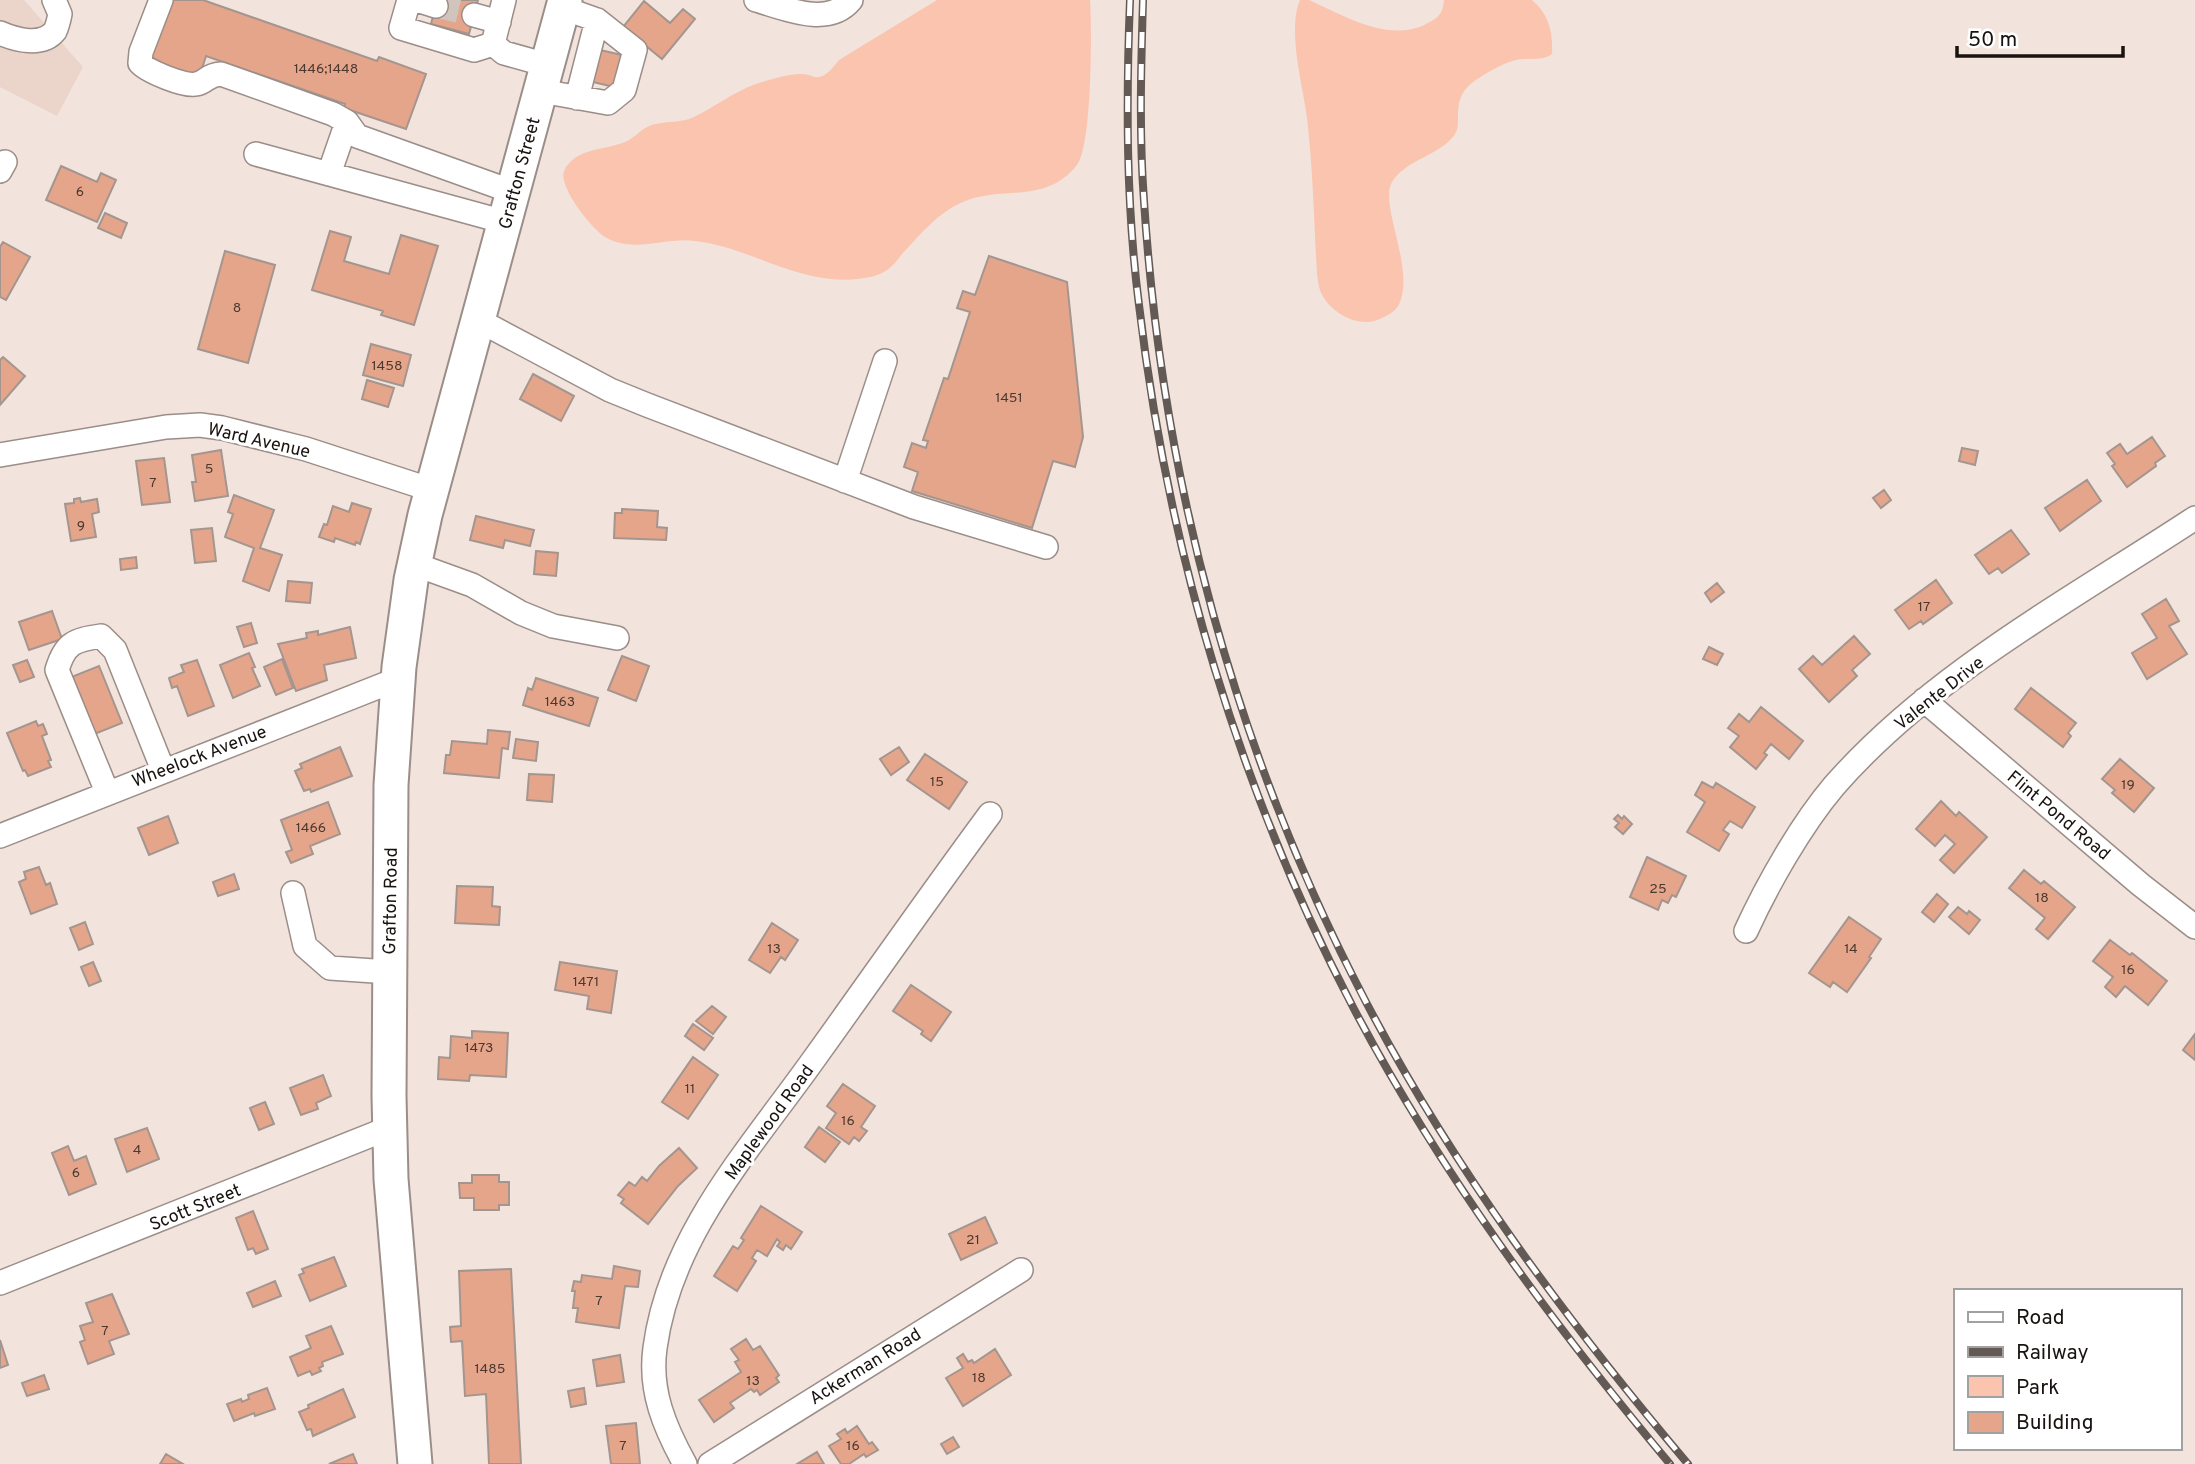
<svg xmlns="http://www.w3.org/2000/svg" width="2195" height="1464" font-family="Overpass,sans-serif">
<rect width="100%" height="100%" fill="#f2e3dc"/>
<path fill="#ebd4ca" d="M 0,0 L 24,0 L 83,67 L 57,116 L 0,87 Z"/>
<path fill="#fac4af" d="M 937,0 L 1090,0 C 1092,28 1092,147 1077,165 C 1045,205 1003,185 963,202 C 938,212 920,235 902,254 C 898,259 893,266 887,270 C 879,276 867,278 857,279 C 798,285 750,247 695,241 C 665,237 634,254 605,237 C 592,229 558,187 564,171 C 576,147 603,151 625,142 C 633,139 639,131 647,127 C 661,120 680,124 694,117 C 715,107 733,92 756,84 C 769,80 789,73 803,74 C 808,74 814,78 819,77 C 827,76 834,66 839,60 Z
M 1300,0 L 1309,0 C 1345,16 1391,45 1430,22 C 1440,17 1443,11 1444,0 L 1532,0 C 1549,14 1553,32 1552,54 C 1541,62 1528,57 1516,60 C 1506,62 1496,68 1487,73 C 1465,86 1458,93 1458,118 C 1458,124 1458,129 1455,134 C 1440,156 1406,159 1392,182 C 1379,204 1414,266 1400,302 C 1397,311 1388,315 1380,319 C 1358,329 1328,312 1320,290 C 1318,285 1318,279 1317,274 C 1314,222 1313,169 1307,118 C 1303,85 1287,31 1300,0 Z"/>
<path fill="#e5a58b" stroke="#a4958f" stroke-width="2" d="M 168,0 L 203,0 L 377,61 L 379,57 L 426,74 L 406,129 L 344,108 L 345,104 L 206,56 L 198,81 L 146,63 Z
M 437,0 L 478,0 L 469,34 L 431,24 Z
M 644,1 L 670,23 L 683,9 L 695,19 L 662,59 L 623,27 Z
M 600,50 L 622,55 L 614,87 L 593,82 Z
M 61,166 L 97,182 L 101,173 L 116,180 L 97,222 L 46,200 Z
M 105,213 L 127,223 L 121,238 L 98,228 Z
M 330,231 L 351,237 L 344,261 L 389,274 L 401,235 L 438,246 L 414,325 L 381,315 L 383,311 L 312,290 Z
M 3,242 L 30,257 L 6,300 L 0,297 L 0,247 Z
M 225,251 L 275,265 L 248,363 L 198,349 Z
M 989,256 L 1067,282 L 1083,437 L 1075,467 L 1053,461 L 1032,528 L 912,491 L 918,472 L 904,467 L 912,443 L 926,448 L 928,441 L 923,440 L 944,378 L 948,379 L 970,312 L 957,308 L 963,291 L 975,295 Z
M 371,344 L 411,355 L 403,386 L 363,375 Z
M 3,357 L 25,376 L 0,405 L 0,360 Z
M 533,374 L 574,396 L 561,421 L 520,399 Z
M 367,380 L 394,388 L 388,407 L 362,399 Z
M 2152,437 L 2165,456 L 2155,463 L 2156,466 L 2127,487 L 2112,466 L 2115,464 L 2107,453 L 2120,444 L 2127,454 Z
M 1962,448 L 1978,451 L 1975,465 L 1959,461 Z
M 221,450 L 228,496 L 195,501 L 192,482 L 196,482 L 192,455 Z
M 164,458 L 170,502 L 142,505 L 136,461 Z
M 2087,480 L 2101,501 L 2060,531 L 2045,508 Z
M 1884,490 L 1891,500 L 1881,508 L 1873,498 Z
M 234,495 L 274,510 L 260,548 L 282,555 L 269,591 L 243,581 L 254,548 L 225,537 L 233,514 L 228,512 Z
M 80,498 L 81,502 L 97,499 L 99,512 L 92,514 L 96,537 L 71,541 L 65,504 L 74,503 L 74,499 Z
M 352,503 L 371,509 L 360,544 L 356,542 L 355,545 L 335,538 L 334,542 L 319,537 L 324,524 L 327,525 L 333,506 L 349,512 Z
M 622,509 L 658,511 L 657,527 L 667,528 L 666,540 L 614,538 L 615,513 L 622,513 Z
M 476,516 L 534,530 L 530,546 L 505,540 L 503,548 L 470,540 Z
M 212,528 L 216,561 L 195,563 L 191,530 Z
M 2011,530 L 2029,554 L 2002,573 L 1998,568 L 1989,574 L 1975,555 Z
M 536,551 L 558,553 L 556,576 L 534,574 Z
M 136,557 L 137,568 L 121,570 L 120,559 Z
M 1936,580 L 1952,603 L 1923,624 L 1921,621 L 1909,629 L 1895,610 Z
M 288,581 L 312,583 L 310,603 L 286,601 Z
M 1717,583 L 1724,592 L 1711,602 L 1705,593 Z
M 2166,599 L 2179,621 L 2169,626 L 2187,654 L 2147,679 L 2132,653 L 2157,638 L 2142,614 Z
M 52,611 L 62,639 L 29,650 L 19,622 Z
M 251,623 L 257,643 L 244,647 L 237,627 Z
M 350,627 L 356,658 L 324,665 L 327,680 L 296,691 L 278,644 L 307,638 L 306,633 L 318,631 L 318,635 Z
M 1854,636 L 1870,654 L 1852,670 L 1857,676 L 1829,702 L 1799,669 L 1813,656 L 1822,665 Z
M 1709,647 L 1723,654 L 1717,665 L 1703,659 Z
M 249,653 L 255,667 L 252,668 L 260,686 L 233,698 L 220,665 Z
M 622,656 L 649,666 L 636,701 L 608,690 Z
M 282,659 L 293,688 L 276,695 L 264,667 Z
M 27,660 L 34,677 L 20,682 L 13,665 Z
M 197,660 L 214,706 L 188,716 L 177,686 L 172,688 L 169,678 L 184,672 L 181,665 Z
M 99,666 L 122,723 L 92,735 L 69,678 Z
M 536,678 L 598,698 L 589,726 L 523,705 L 528,688 L 532,690 Z
M 2031,688 L 2076,723 L 2068,733 L 2071,736 L 2063,747 L 2015,709 Z
M 1761,707 L 1803,741 L 1789,759 L 1771,744 L 1764,753 L 1767,755 L 1756,769 L 1730,747 L 1739,736 L 1728,728 L 1739,714 L 1749,722 Z
M 36,721 L 38,726 L 43,724 L 47,734 L 42,736 L 51,760 L 48,761 L 51,767 L 28,776 L 25,770 L 23,771 L 7,733 Z
M 488,730 L 510,732 L 508,749 L 502,748 L 499,778 L 444,773 L 446,755 L 450,755 L 452,741 L 487,744 Z
M 516,739 L 538,742 L 536,761 L 513,758 Z
M 340,747 L 352,776 L 311,792 L 310,789 L 304,791 L 295,771 L 302,768 L 300,764 Z
M 899,747 L 909,762 L 891,775 L 880,759 Z
M 925,754 L 967,782 L 949,809 L 907,780 Z
M 2120,759 L 2154,788 L 2134,812 L 2112,793 L 2115,790 L 2102,779 Z
M 529,774 L 554,775 L 552,802 L 527,800 Z
M 1702,782 L 1713,788 L 1716,783 L 1755,807 L 1742,828 L 1730,821 L 1723,830 L 1729,834 L 1719,851 L 1687,832 L 1705,802 L 1695,795 Z
M 1941,801 L 1956,816 L 1959,812 L 1987,837 L 1954,873 L 1940,860 L 1955,844 L 1945,835 L 1935,846 L 1916,829 Z
M 328,802 L 340,834 L 310,846 L 313,854 L 291,863 L 286,852 L 292,850 L 281,820 Z
M 1618,815 L 1622,819 L 1624,816 L 1632,824 L 1623,834 L 1615,827 L 1619,823 L 1614,819 Z
M 168,816 L 178,843 L 149,855 L 138,828 Z
M 1647,857 L 1686,876 L 1676,897 L 1672,895 L 1668,903 L 1662,900 L 1658,910 L 1630,897 Z
M 39,867 L 46,885 L 50,883 L 57,904 L 31,914 L 19,882 L 26,879 L 24,872 Z
M 2024,870 L 2041,884 L 2044,881 L 2075,907 L 2048,939 L 2036,929 L 2045,918 L 2009,888 Z
M 234,874 L 239,889 L 218,896 L 213,882 Z
M 457,886 L 493,887 L 492,906 L 500,907 L 499,925 L 455,923 Z
M 1937,894 L 1948,904 L 1934,922 L 1922,912 Z
M 1958,907 L 1967,914 L 1969,911 L 1980,920 L 1969,934 L 1949,917 Z
M 1849,917 L 1881,939 L 1869,957 L 1871,958 L 1847,992 L 1833,982 L 1830,987 L 1809,973 Z
M 85,922 L 93,944 L 79,950 L 70,928 Z
M 772,923 L 798,940 L 785,960 L 781,957 L 770,973 L 749,960 Z
M 2110,940 L 2130,955 L 2132,953 L 2167,981 L 2148,1005 L 2125,986 L 2116,997 L 2105,987 L 2113,977 L 2093,961 Z
M 93,962 L 101,981 L 89,986 L 81,967 Z
M 560,962 L 617,971 L 611,1013 L 587,1009 L 589,996 L 555,990 Z
M 911,985 L 951,1012 L 931,1041 L 921,1034 L 923,1031 L 893,1011 Z
M 712,1006 L 726,1017 L 713,1034 L 696,1021 Z
M 693,1024 L 713,1038 L 704,1050 L 685,1036 Z
M 472,1031 L 508,1033 L 506,1077 L 470,1075 L 469,1081 L 438,1079 L 439,1057 L 450,1058 L 451,1036 L 472,1038 Z
M 2195,1034 L 2195,1060 L 2183,1050 Z
M 693,1057 L 718,1075 L 688,1119 L 662,1102 Z
M 323,1075 L 331,1096 L 316,1103 L 318,1109 L 301,1115 L 290,1088 Z
M 843,1084 L 875,1106 L 861,1127 L 867,1131 L 859,1141 L 854,1137 L 849,1144 L 826,1128 L 836,1113 L 827,1106 Z
M 265,1102 L 274,1124 L 259,1130 L 250,1108 Z
M 819,1127 L 840,1142 L 825,1162 L 805,1147 Z
M 147,1128 L 159,1159 L 127,1172 L 115,1139 Z
M 68,1146 L 74,1161 L 86,1156 L 96,1184 L 69,1195 L 52,1153 Z
M 679,1148 L 697,1168 L 678,1186 L 648,1224 L 621,1203 L 624,1199 L 618,1195 L 629,1182 L 635,1186 L 642,1177 L 647,1181 L 659,1166 Z
M 472,1175 L 499,1175 L 499,1182 L 509,1182 L 509,1205 L 499,1205 L 499,1210 L 474,1210 L 474,1198 L 460,1198 L 459,1183 L 472,1183 Z
M 761,1206 L 802,1232 L 791,1249 L 786,1245 L 783,1250 L 777,1246 L 780,1242 L 777,1239 L 767,1256 L 757,1250 L 752,1258 L 756,1261 L 737,1291 L 714,1276 L 733,1246 L 738,1249 L 744,1240 L 741,1238 Z
M 253,1211 L 268,1249 L 256,1254 L 253,1248 L 248,1250 L 236,1218 Z
M 985,1217 L 997,1243 L 961,1260 L 949,1234 Z
M 334,1257 L 346,1286 L 310,1301 L 299,1275 L 304,1273 L 302,1269 Z
M 614,1266 L 640,1271 L 638,1287 L 625,1286 L 619,1328 L 576,1322 L 578,1308 L 573,1308 L 575,1291 L 572,1291 L 574,1281 L 581,1282 L 582,1275 L 612,1279 Z
M 511,1269 L 521,1464 L 489,1464 L 486,1394 L 465,1396 L 462,1341 L 451,1342 L 450,1327 L 461,1326 L 459,1271 Z
M 275,1281 L 281,1296 L 253,1307 L 247,1293 Z
M 112,1294 L 129,1334 L 109,1341 L 114,1354 L 88,1364 L 80,1342 L 85,1340 L 80,1326 L 93,1322 L 86,1303 Z
M 331,1326 L 343,1354 L 322,1362 L 323,1366 L 319,1368 L 321,1371 L 312,1375 L 310,1371 L 298,1376 L 290,1357 L 311,1348 L 306,1336 Z
M 746,1339 L 753,1350 L 760,1346 L 779,1375 L 776,1378 L 779,1382 L 760,1395 L 757,1390 L 754,1392 L 751,1389 L 730,1403 L 734,1408 L 714,1422 L 699,1400 L 741,1372 L 735,1362 L 739,1360 L 731,1349 Z
M 0,1340 L 8,1365 L 0,1368 Z
M 995,1349 L 1011,1375 L 963,1406 L 946,1378 L 963,1368 L 957,1358 L 963,1354 L 968,1362 L 972,1360 L 974,1363 Z
M 620,1355 L 624,1382 L 597,1386 L 593,1360 Z
M 44,1375 L 49,1389 L 27,1396 L 22,1383 Z
M 267,1388 L 275,1409 L 255,1416 L 254,1413 L 234,1421 L 227,1404 L 241,1399 L 242,1402 L 249,1399 L 248,1395 Z
M 584,1388 L 586,1404 L 571,1407 L 568,1391 Z
M 343,1389 L 355,1417 L 313,1436 L 311,1429 L 307,1430 L 299,1412 L 309,1408 L 308,1405 Z
M 636,1423 L 640,1464 L 611,1464 L 606,1426 Z
M 857,1426 L 869,1444 L 872,1442 L 878,1450 L 866,1457 L 864,1454 L 849,1464 L 841,1464 L 829,1446 L 841,1439 L 837,1434 L 845,1429 L 847,1433 Z
M 953,1437 L 959,1447 L 947,1454 L 941,1444 Z
M 817,1452 L 824,1464 L 797,1464 Z
M 166,1454 L 183,1464 L 160,1464 Z
M 353,1454 L 357,1464 L 329,1464 Z"/>
<g fill="none" stroke-linecap="round" stroke-linejoin="round">
<path stroke="#d1c4bd" stroke-width="23" stroke-dasharray="23 11" stroke-linecap="butt" d="M 436,6 L 474,15"/>
<g stroke="#9b8d87" stroke-width="26">
<path id="minor" d="M 161,0 L 141,52 L 140,63 C 147,71 185,87 196,84 C 207,82 206,75 221,74 L 333,114 L 347,122 L 357,136 L 513,192
M 409,0 L 401,28 L 474,50 L 493,44
M 417,0 L 436,6
M 504,0 L 493,44 L 504,53 L 547,65
M 756,0 C 784,8 828,28 851,0
M 474,15 L 499,22
M 0,33 C 16,40 42,47 55,31 C 57,27 59,19 60,14 L 54,0
M 541,91 L 608,103 L 624,90 L 635,50 L 597,20 L 563,8
M 577,98 L 597,20
M 256,154 L 505,222
M 0,171 L 5,162
M 329,174 L 347,122
M 478,320 L 610,390 L 647,405 L 914,507 L 1046,547
M 0,455 L 166,427 L 200,425 L 222,428 L 306,449 L 432,490
M 845,481 L 885,361
M 414,564 L 472,585 L 521,613 L 553,626 L 617,638
M 1924,700 L 2141,885 L 2195,927
M 107,792 L 57,670 C 65,643 74,640 101,636 L 115,650 L 163,770
M 0,836 L 398,679
M 293,893 L 305,946 L 330,968 L 389,972
M 1746,931 C 1767,885 1801,825 1834,786 C 1932,674 2072,599 2195,518
M 0,1283 L 389,1128
M 685,1464 C 665,1428 649,1391 655,1348 C 670,1235 750,1149 814,1059 C 873,977 930,895 990,814
M 710,1464 L 1021,1270"/>
</g>
<g stroke="#9b8d87" stroke-width="37">
<path id="highway" d="M 415,1464 L 391,1179 L 389,1096 L 391,785 L 399,667 L 411,580 L 425,515 L 565,0"/>
</g>
<use href="#minor" stroke="#fff" stroke-width="23"/>
<use href="#highway" stroke="#fff" stroke-width="33"/>
<g stroke="#635a56" stroke-width="8">
<path id="rail" d="M 1130,0 C 1126,102 1126,204 1139,305 C 1168,551 1239,790 1354,1009 C 1440,1172 1552,1323 1670,1464
M 1143,0 C 1141,67 1139,134 1144,201 C 1162,481 1236,754 1366,1002 C 1453,1168 1567,1321 1688,1464"/>
</g>
<use href="#rail" stroke="#fff" stroke-width="5" stroke-dasharray="16" stroke-linecap="butt"/>
</g>
<g text-anchor="middle" stroke-width="6" stroke-linejoin="round" paint-order="stroke">
<g font-size="14" fill="#4b382f">
<text x="326" y="73">1446;1448</text>
<text x="80" y="196">6</text>
<text x="237" y="312">8</text>
<text x="387" y="370">1458</text>
<text x="1009" y="402">1451</text>
<text x="209" y="473">5</text>
<text x="153" y="487">7</text>
<text x="81" y="530">9</text>
<text x="1924" y="611">17</text>
<text x="560" y="706">1463</text>
<text x="937" y="786">15</text>
<text x="2128" y="789">19</text>
<text x="311" y="832">1466</text>
<text x="1658" y="893">25</text>
<text x="2042" y="902">18</text>
<text x="774" y="953">13</text>
<text x="1851" y="953">14</text>
<text x="2128" y="974">16</text>
<text x="586" y="986">1471</text>
<text x="479" y="1052">1473</text>
<text x="690" y="1093">11</text>
<text x="848" y="1125">16</text>
<text x="137" y="1154">4</text>
<text x="76" y="1177">6</text>
<text x="973" y="1244">21</text>
<text x="599" y="1305">7</text>
<text x="105" y="1335">7</text>
<text x="490" y="1373">1485</text>
<text x="979" y="1382">18</text>
<text x="753" y="1385">13</text>
<text x="623" y="1450">7</text>
<text x="853" y="1450">16</text>
</g>
<g font-size="18" fill="#181310" stroke="#fff">
<text transform="translate(519 173) rotate(-75)" y="6">Grafton Street</text>
<text transform="translate(259 440) rotate(13)" y="6">Ward Avenue</text>
<text transform="translate(1939 693) rotate(-38)" y="6">Valente Drive</text>
<text transform="translate(199 756) rotate(-21)" y="6">Wheelock Avenue</text>
<text transform="translate(2059 815) rotate(40)" y="6">Flint Pond Road</text>
<text transform="translate(390 901) rotate(-89)" y="6">Grafton Road</text>
<text transform="translate(769 1122) rotate(-54)" y="6">Maplewood Road</text>
<text transform="translate(195 1207) rotate(-22)" y="6">Scott Street</text>
<text transform="translate(865 1366) rotate(-32)" y="6">Ackerman Road</text>
</g>
</g>
<rect x="1954" y="1289" width="228" height="161" fill="#ffffff" stroke="#a3a19f" stroke-width="2"/>
<rect x="1968" y="1312" width="35" height="10" fill="#ffffff" stroke="#a3a19f" stroke-width="2"/>
<text x="2016" y="1324" font-size="21" fill="#181310">Road</text>
<rect x="1968" y="1347" width="35" height="10" fill="#635a56" stroke="#a3a19f" stroke-width="2"/>
<text x="2016" y="1359" font-size="21" fill="#181310">Railway</text>
<rect x="1968" y="1376" width="35" height="21" fill="#fac4af" stroke="#a3a19f" stroke-width="2"/>
<text x="2016" y="1394" font-size="21" fill="#181310">Park</text>
<rect x="1968" y="1412" width="35" height="21" fill="#e5a58b" stroke="#a3a19f" stroke-width="2"/>
<text x="2016" y="1429" font-size="21" fill="#181310">Building</text>
<path d="M1957 46v10h166v-10" fill="none" stroke="#181310" stroke-width="3.5"/>
<text x="1968" y="46" font-size="21" fill="#181310" stroke="#ffffff" stroke-width="5" paint-order="stroke">50 m</text>
</svg>
